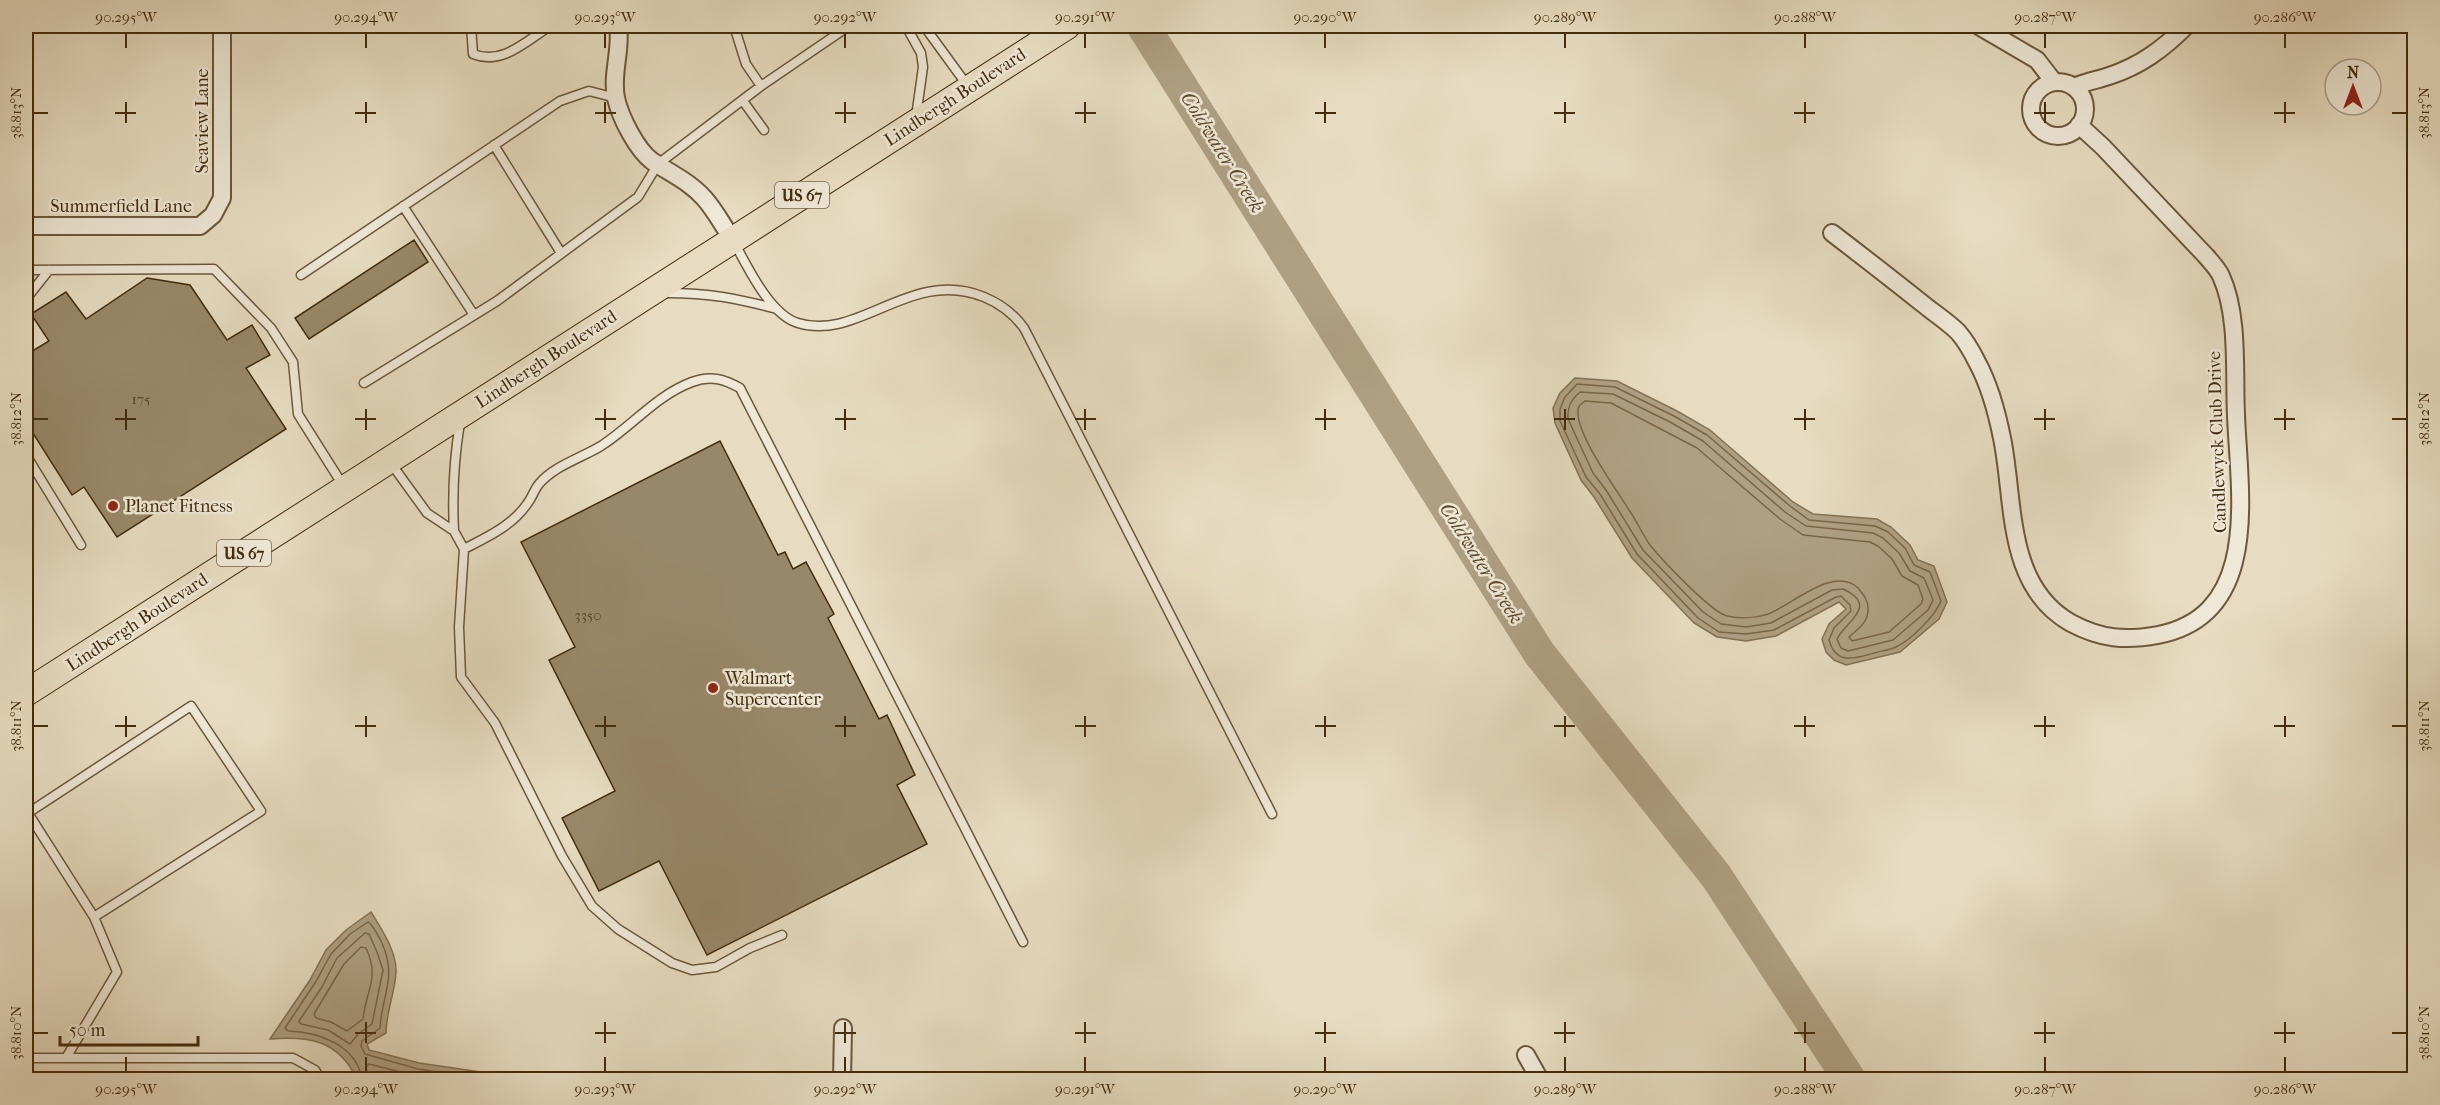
<svg xmlns="http://www.w3.org/2000/svg" width="2440" height="1105" font-family="'IM FELL French Canon',serif">
<rect width="100%" height="100%" fill="#e7dcc2"/>
<filter id="stains"><feTurbulence type="fractalNoise" baseFrequency=".00333" numOctaves="4"/><feColorMatrix values="0 0 0 0 .2 0 0 0 0 .09 0 0 0 0 .02 0 0 0 .5 -.17"/></filter>
<radialGradient id="worn" r=".72"><stop offset=".6" stop-color="#630" stop-opacity="0"/><stop offset="1" stop-color="#630" stop-opacity=".3"/></radialGradient>
<path fill="#afa084" stroke="#847254" stroke-width="1.5" d="M 1575,378 L 1617,381 L 1677,411 L 1710,430 L 1793,502 L 1813,514 L 1877,519 L 1891,527 L 1910,545 L 1918,560 L 1934,566 L 1947,602 L 1939,619 L 1900,652 L 1846,665 L 1834,660 L 1826,652 L 1822,639 L 1829,624 L 1846,609 L 1839,602 L 1776,636 L 1746,641 L 1717,637 L 1694,623 L 1632,558 L 1594,497 L 1581,480 L 1555,423 L 1553,408 L 1560,393 Z
M 371,912 C 381,928 397,952 396,972 C 395,993 386,1012 386,1033 L 367,1044 L 369,1050 L 419,1063 L 529,1079 L 357,1079 C 338,1040 310,1036 270,1039 L 310,980 L 326,950 L 346,930 Z"/>
<g fill="none" stroke-linecap="round" stroke-linejoin="round">
<path stroke="#796648" stroke-width="1.5" d="M 1577,384 L 1615,387 L 1674,416 L 1707,435 L 1790,506 L 1809,520 L 1875,526 L 1888,532 L 1905,548 L 1914,565 L 1930,572 L 1941,601 C 1935,616 1911,640 1896,647 C 1890,650 1881,651 1874,653 C 1854,659 1836,665 1829,640 L 1834,628 L 1851,611 L 1850,605 L 1841,596 L 1836,597 L 1774,630 L 1746,634 L 1719,632 L 1698,618 L 1637,554 L 1600,494 L 1586,477 L 1560,421 L 1560,409 L 1565,397 Z
M 1580,392 L 1613,394 L 1670,422 L 1703,441 L 1785,512 L 1806,526 L 1873,533 L 1883,538 L 1899,553 L 1910,571 L 1924,578 L 1933,600 L 1928,610 L 1893,640 L 1848,651 L 1841,648 L 1837,639 C 1845,622 1880,606 1843,589 L 1832,590 L 1771,623 L 1746,627 L 1721,624 L 1703,612 L 1643,550 L 1606,490 L 1593,473 L 1568,419 C 1567,407 1571,400 1580,392 Z
M 1585,401 L 1611,403 L 1697,448 L 1780,519 L 1803,535 L 1870,542 L 1878,546 L 1892,559 L 1902,576 L 1918,585 L 1923,599 L 1921,604 L 1889,632 L 1852,641 L 1849,637 C 1858,629 1869,622 1868,608 C 1868,600 1863,594 1858,588 C 1834,565 1792,605 1768,614 C 1756,618 1740,619 1727,616 C 1711,612 1662,560 1650,545 C 1642,534 1637,521 1629,510 C 1617,490 1570,427 1579,406 Z
M 365,933 L 369,934 L 377,952 L 383,970 L 372,1024 L 358,1034 L 350,1044 L 328,1030 L 301,1024 L 299,1021 L 322,987 L 337,958 Z
M 361,947 L 366,948 C 380,978 366,990 363,1019 L 347,1031 L 331,1022 L 316,1018 L 314,1014 L 344,964 Z
M 362,1080 C 357,1044 317,1032 288,1031 L 285,1028 L 315,983 L 331,954 L 350,934 L 368,922 C 374,926 377,934 381,941 C 398,977 382,993 380,1028 L 362,1041 L 361,1046 L 365,1054 L 418,1069 L 491,1080
M 369,1080 L 366,1067 L 369,1064 L 416,1076 L 441,1080"/>
<path stroke="#afa084" stroke-width="33" d="M 1143,26 L 1539,653 L 1716,876 L 1850,1080"/>
</g>
<path fill="#98886b" stroke="#432c0c" stroke-width="1.5" d="M 414,240 L 428,262 L 309,339 L 295,318 Z
M 147,278 L 190,285 L 227,340 L 252,325 L 270,355 L 246,368 L 286,429 L 117,537 L 84,487 L 72,495 L 26,422 L 26,355 L 49,341 L 31,314 L 66,292 L 86,319 Z
M 720,441 L 778,555 L 785,552 L 793,569 L 806,562 L 834,614 L 828,618 L 879,719 L 887,715 L 915,775 L 897,785 L 927,844 L 707,955 L 659,861 L 599,891 L 562,818 L 615,791 L 549,660 L 575,647 L 521,542 Z"/>
<g fill="none" stroke-linecap="round" stroke-linejoin="round">
<g stroke="#6c583a" stroke-width="11">
<path id="service" d="M 471,26 L 473,54 C 502,66 526,41 550,26
M 734,26 L 746,64 L 761,86 L 849,26
M 906,26 L 921,53 L 923,67 L 916,117
M 924,26 L 967,85
M 743,101 L 764,130
M 494,145 L 561,253
M 403,206 L 474,315
M 734,242 C 747,266 770,315 798,323 C 859,342 911,267 984,297 C 1001,304 1013,313 1024,328 L 1272,814
M 26,270 L 214,269 L 271,328 L 293,362 L 298,414 L 344,487
M 301,275 L 560,101 L 589,91 L 616,98
M 666,293 C 710,293 735,298 777,309
M 26,299 L 49,270
M 364,383 L 497,301 L 638,197 L 658,164 L 761,86
M 26,455 L 81,545
M 390,462 L 427,513 L 454,531 L 464,549
M 454,531 C 452,494 454,459 460,422
M 26,809 L 28,813 L 94,917 L 261,811 L 191,706 L 28,813
M 782,935 L 750,948 L 716,967 L 692,970 L 672,963 L 618,929 L 592,906 L 562,856 L 495,723 L 461,677 L 459,627 L 464,549 C 487,537 512,526 527,504 C 532,498 534,490 539,484 C 554,466 581,458 601,446 C 632,426 657,395 692,382 C 710,375 724,379 740,388 L 1023,942
M 26,1058 L 66,1058 L 117,972 L 94,917
M 66,1058 L 293,1058 L 315,1070 L 321,1080"/>
</g>
<g stroke="#6c583a" stroke-width="20">
<path id="minor" d="M 618,26 C 622,49 611,74 616,98 C 620,117 637,150 652,161 C 670,173 690,182 704,198 C 715,210 723,226 733,240
M 1979,26 L 2037,60 L 2054,82
M2031 109a27 27 0 1 1 54 0a27 27 0 1 1-54 0Z
M 2074,87 C 2085,82 2097,80 2109,76 C 2140,66 2163,49 2186,26
M 26,226 L 200,226 L 213,215 L 222,198 L 222,26
M 1832,233 C 1862,256 1893,280 1923,304 C 1934,313 1948,322 1958,332 C 1965,340 1972,352 1977,362 C 1989,384 1997,413 2002,438 C 2015,501 2005,586 2071,623 C 2101,639 2125,641 2158,635 C 2262,615 2239,493 2236,415 C 2234,372 2239,315 2221,276 C 2218,269 2211,262 2206,256 L 2103,147 L 2079,125
M 1526,1055 L 1540,1080
M 842,1080 L 843,1028"/>
</g>
<g stroke="#432c0c" stroke-width="28">
<path id="primary" d="M 26,693 L 1067,26"/>
</g>
<use href="#service" stroke="#efe8d7" stroke-width="8"/>
<use href="#minor" stroke="#efe8d7" stroke-width="16"/>
<use href="#primary" stroke="#e7dcc2" stroke-width="26"/>
</g>
<path fill="none" stroke="#432c0c" stroke-width="2" d="M 126,33 L 126,48M 366,33 L 366,48M 605,33 L 605,48M 845,33 L 845,48M 1085,33 L 1085,48M 1325,33 L 1325,48M 1565,33 L 1565,48M 1805,33 L 1805,48M 2045,33 L 2045,48M 2285,33 L 2285,48M 126,102 L 126,123M 366,102 L 366,123M 605,102 L 605,123M 845,102 L 845,123M 1085,102 L 1085,123M 1325,102 L 1325,123M 1565,102 L 1565,123M 1805,102 L 1805,123M 2045,102 L 2045,123M 2285,102 L 2285,123M 33,113 L 48,113M 115,113 L 136,113M 355,113 L 376,113M 595,113 L 616,113M 835,113 L 856,113M 1075,113 L 1096,113M 1315,113 L 1336,113M 1554,113 L 1575,113M 1794,113 L 1815,113M 2034,113 L 2055,113M 2274,113 L 2295,113M 2392,113 L 2407,113M 126,409 L 126,430M 366,409 L 366,430M 605,409 L 605,430M 845,409 L 845,430M 1085,409 L 1085,430M 1325,409 L 1325,430M 1565,409 L 1565,430M 1805,409 L 1805,430M 2045,409 L 2045,430M 2285,409 L 2285,430M 33,419 L 48,419M 115,419 L 136,419M 355,419 L 376,419M 595,419 L 616,419M 835,419 L 856,419M 1075,419 L 1096,419M 1315,419 L 1336,419M 1554,419 L 1575,419M 1794,419 L 1815,419M 2034,419 L 2055,419M 2274,419 L 2295,419M 2392,419 L 2407,419M 126,716 L 126,737M 366,716 L 366,737M 605,716 L 605,737M 845,716 L 845,737M 1085,716 L 1085,737M 1325,716 L 1325,737M 1565,716 L 1565,737M 1805,716 L 1805,737M 2045,716 L 2045,737M 2285,716 L 2285,737M 33,726 L 48,726M 115,726 L 136,726M 355,726 L 376,726M 595,726 L 616,726M 835,726 L 856,726M 1075,726 L 1096,726M 1315,726 L 1336,726M 1554,726 L 1575,726M 1794,726 L 1815,726M 2034,726 L 2055,726M 2274,726 L 2295,726M 2392,726 L 2407,726M 366,1022 L 366,1043M 605,1022 L 605,1043M 845,1022 L 845,1043M 1085,1022 L 1085,1043M 1325,1022 L 1325,1043M 1565,1022 L 1565,1043M 1805,1022 L 1805,1043M 2045,1022 L 2045,1043M 2285,1022 L 2285,1043M 33,1033 L 48,1033M 355,1033 L 376,1033M 595,1033 L 616,1033M 835,1033 L 856,1033M 1075,1033 L 1096,1033M 1315,1033 L 1336,1033M 1554,1033 L 1575,1033M 1794,1033 L 1815,1033M 2034,1033 L 2055,1033M 2274,1033 L 2295,1033M 2392,1033 L 2407,1033M 126,1057 L 126,1072M 366,1057 L 366,1072M 605,1057 L 605,1072M 845,1057 L 845,1072M 1085,1057 L 1085,1072M 1325,1057 L 1325,1072M 1565,1057 L 1565,1072M 1805,1057 L 1805,1072M 2045,1057 L 2045,1072M 2285,1057 L 2285,1072"/>
<g fill="#8f2418" stroke="#efe8d7" stroke-width="2">
<circle cx="113" cy="506" r="6"/>
<circle cx="713" cy="688" r="6"/>
</g>
<g text-anchor="middle" stroke-width="5" stroke-linejoin="round" paint-order="stroke">
<g font-size="15" fill="#584324">
<text x="141" y="404">175</text>
<text x="588" y="620">3350</text>
</g>
<g fill="#efe8d7" stroke="#776449" stroke-width="1.5">
<rect x="775" y="182" width="54" height="26" rx="4.5"/>
<rect x="217" y="540" width="54" height="26" rx="4.5"/>
</g>
<g font-size="16" font-weight="bold" fill="#432c0c">
<text x="802" y="201">US 67</text>
<text x="244" y="559">US 67</text>
</g>
<g font-size="18" fill="#432c0c" stroke="#efe8d7">
<text transform="translate(955 97) rotate(-33)" y="6">Lindbergh Boulevard</text>
<text transform="translate(202 121) rotate(-90)" y="6">Seaview Lane</text>
<text x="121" y="212">Summerfield Lane</text>
<text transform="translate(546 359) rotate(-33)" y="6">Lindbergh Boulevard</text>
<text transform="translate(2217 442) rotate(-92)" y="6">Candlewyck Club Drive</text>
<text transform="translate(137 622) rotate(-33)" y="6">Lindbergh Boulevard</text>
</g>
<g font-size="18" fill="#432c0c" stroke="#efe8d7" text-anchor="start">
<text x="125" y="512">Planet Fitness</text>
<text x="725" y="684">Walmart<tspan x="725" dy="21">Supercenter</tspan></text>
</g>
<g font-size="20" font-style="italic" fill="#5e492a" stroke="#efe8d7">
<text transform="translate(1223 152) rotate(58)" y="7">Coldwater Creek</text>
<text transform="translate(1482 563) rotate(58)" y="7">Coldwater Creek</text>
</g>
</g>
<rect width="2440" height="1105" fill="none" stroke="#e7dcc2" stroke-width="66"/>
<g transform="translate(2353 87)"><circle r="28" fill="#efe8d7" stroke="#aa9d86" stroke-width="1.5"/>
<path d="M0-4.5L10 22L0 15L-10 22Z" fill="#8f2418"/>
<text y="-9" font-size="16" font-weight="bold" text-anchor="middle" fill="#432c0c">N</text>
</g>
<path d="M60 1036v9h138v-9" fill="none" stroke="#432c0c" stroke-width="3"/>
<text x="69" y="1036" font-size="18" fill="#432c0c" stroke="#efe8d7" stroke-width="4.5" paint-order="stroke">50 m</text>
<rect x="33" y="33" width="2374" height="1039" fill="none" stroke="#432c0c" stroke-width="2"/>
<g font-size="15" text-anchor="middle" fill="#432c0c">
<text x="126" y="22">90.295°W</text>
<text x="366" y="22">90.294°W</text>
<text x="605" y="22">90.293°W</text>
<text x="845" y="22">90.292°W</text>
<text x="1085" y="22">90.291°W</text>
<text x="1325" y="22">90.290°W</text>
<text x="1565" y="22">90.289°W</text>
<text x="1805" y="22">90.288°W</text>
<text x="2045" y="22">90.287°W</text>
<text x="2285" y="22">90.286°W</text>
<text transform="translate(16 113) rotate(-90)" y="5">38.813°N</text>
<text transform="translate(2424 113) rotate(-90)" y="5">38.813°N</text>
<text transform="translate(16 419) rotate(-90)" y="5">38.812°N</text>
<text transform="translate(2424 419) rotate(-90)" y="5">38.812°N</text>
<text transform="translate(16 726) rotate(-90)" y="5">38.811°N</text>
<text transform="translate(2424 726) rotate(-90)" y="5">38.811°N</text>
<text transform="translate(16 1033) rotate(-90)" y="5">38.810°N</text>
<text transform="translate(2424 1033) rotate(-90)" y="5">38.810°N</text>
<text x="126" y="1094">90.295°W</text>
<text x="366" y="1094">90.294°W</text>
<text x="605" y="1094">90.293°W</text>
<text x="845" y="1094">90.292°W</text>
<text x="1085" y="1094">90.291°W</text>
<text x="1325" y="1094">90.290°W</text>
<text x="1565" y="1094">90.289°W</text>
<text x="1805" y="1094">90.288°W</text>
<text x="2045" y="1094">90.287°W</text>
<text x="2285" y="1094">90.286°W</text>
</g>
<rect width="100%" height="100%" filter="url(#stains)"/>
<rect width="100%" height="100%" fill="url(#worn)"/>
</svg>
